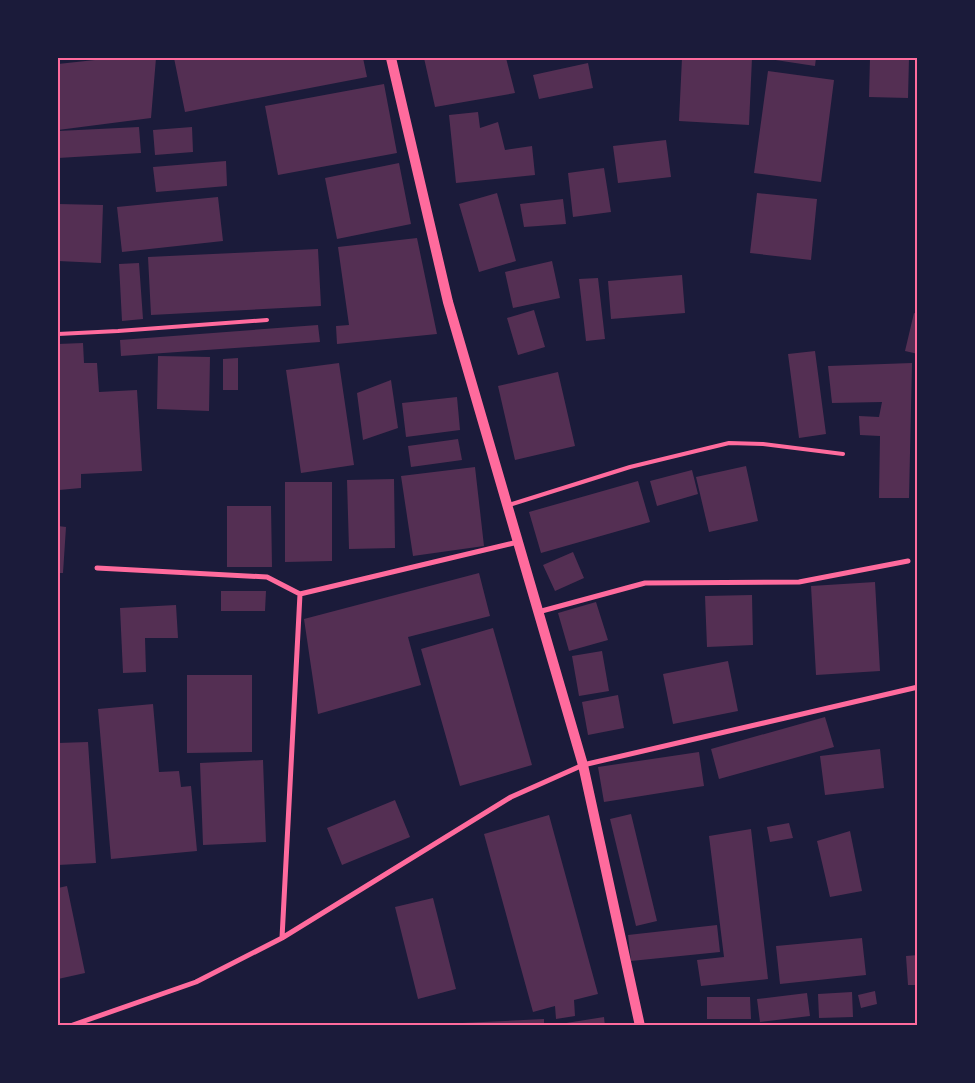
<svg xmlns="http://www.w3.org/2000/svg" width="975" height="1083" font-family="Quicksand,sans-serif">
<rect width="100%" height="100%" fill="#1b1b3a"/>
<path fill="#542f53" d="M 113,58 L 156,58 L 151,118 L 58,130 L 58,64 Z
M 174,58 L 363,58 L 367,77 L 185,112 Z
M 424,58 L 506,58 L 515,93 L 435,107 Z
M 682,58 L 752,58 L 749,125 L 679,121 Z
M 770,58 L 816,58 L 815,66 L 769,59 Z
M 870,58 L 909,58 L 908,98 L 869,97 Z
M 588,63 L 593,88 L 539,99 L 533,75 Z
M 768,71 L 834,80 L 821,182 L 754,173 Z
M 384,84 L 397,153 L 278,175 L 265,106 Z
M 478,112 L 480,128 L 498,122 L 505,150 L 532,146 L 535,175 L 456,183 L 449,115 Z
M 139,127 L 141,153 L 58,158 L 58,131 Z
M 192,127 L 193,152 L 155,155 L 153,130 Z
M 666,140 L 671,177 L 618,183 L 613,146 Z
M 226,161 L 227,186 L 156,192 L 153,167 Z
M 399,163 L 411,224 L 337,239 L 325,178 Z
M 604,168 L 611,212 L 573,217 L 568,173 Z
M 497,193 L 516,261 L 479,272 L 459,204 Z
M 757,193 L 817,199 L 811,260 L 750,253 Z
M 218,197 L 223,241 L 122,252 L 117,207 Z
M 563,199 L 566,224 L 524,227 L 520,204 Z
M 58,204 L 103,205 L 101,263 L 58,261 Z
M 417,238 L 437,334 L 337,344 L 336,326 L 349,325 L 338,247 Z
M 318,249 L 321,306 L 151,315 L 148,257 Z
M 552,261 L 560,298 L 513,308 L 505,272 Z
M 139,263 L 143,319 L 122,321 L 119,264 Z
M 682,275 L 685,313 L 611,319 L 608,281 Z
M 598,278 L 605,339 L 586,341 L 579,279 Z
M 534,310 L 545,347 L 518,355 L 507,318 Z
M 914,313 L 918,314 L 918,354 L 905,351 Z
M 318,325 L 320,342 L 121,356 L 120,340 Z
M 83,343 L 84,363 L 97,363 L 99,392 L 137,390 L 142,471 L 81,474 L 81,488 L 59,490 L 58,472 L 58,344 Z
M 815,351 L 826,434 L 799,438 L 788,354 Z
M 158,356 L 210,357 L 209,411 L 157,409 Z
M 238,358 L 238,390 L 223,390 L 223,359 Z
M 339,363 L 354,465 L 301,473 L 286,370 Z
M 912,363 L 909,498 L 879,498 L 880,436 L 860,435 L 859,416 L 879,417 L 882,402 L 832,403 L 828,366 Z
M 558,372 L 575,446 L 515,460 L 498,386 Z
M 391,380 L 398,428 L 363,440 L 357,393 Z
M 457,397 L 460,430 L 406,437 L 402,403 Z
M 458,439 L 462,460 L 411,467 L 408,446 Z
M 746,466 L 758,521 L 709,532 L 696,477 Z
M 475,467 L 484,546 L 413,556 L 401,476 Z
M 692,470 L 698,494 L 657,506 L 650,481 Z
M 394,479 L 395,548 L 349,549 L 347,480 Z
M 638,481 L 650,522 L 541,553 L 529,512 Z
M 285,482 L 332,482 L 332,561 L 285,562 Z
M 227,506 L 271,506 L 272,567 L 227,567 Z
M 58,526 L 66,527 L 63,573 L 58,573 Z
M 573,552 L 584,578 L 555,591 L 543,565 Z
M 479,573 L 490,616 L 408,637 L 421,685 L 318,714 L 304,619 Z
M 875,582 L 880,671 L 816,675 L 811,586 Z
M 221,591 L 266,591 L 265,611 L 221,611 Z
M 752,595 L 753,645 L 707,647 L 705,596 Z
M 596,602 L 608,640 L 569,651 L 558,613 Z
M 176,605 L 178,638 L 145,638 L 146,672 L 123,673 L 120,608 Z
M 493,628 L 532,765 L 460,786 L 421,649 Z
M 602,651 L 609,691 L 579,696 L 572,656 Z
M 728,661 L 738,711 L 673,724 L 663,674 Z
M 187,675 L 252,675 L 252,752 L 187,753 Z
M 618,695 L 624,728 L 588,735 L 582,702 Z
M 153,704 L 159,772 L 179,771 L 181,787 L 191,786 L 197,851 L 111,859 L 98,709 Z
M 825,717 L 834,747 L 719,779 L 711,749 Z
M 88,742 L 96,863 L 58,865 L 58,743 Z
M 880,749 L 884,788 L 825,795 L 820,756 Z
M 699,752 L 704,786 L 604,802 L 598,767 Z
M 263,760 L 266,842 L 203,845 L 200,763 Z
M 395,800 L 410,837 L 342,865 L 327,828 Z
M 631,814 L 657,921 L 636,926 L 610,819 Z
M 549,815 L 598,994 L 574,1000 L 575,1016 L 556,1019 L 555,1006 L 533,1012 L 484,834 Z
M 789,823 L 793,838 L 770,842 L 767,827 Z
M 751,829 L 768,979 L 701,986 L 697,960 L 724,957 L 709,836 Z
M 850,831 L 862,891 L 830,897 L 817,841 Z
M 67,886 L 85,973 L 58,979 L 58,888 Z
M 433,898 L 456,989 L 418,999 L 395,907 Z
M 717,925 L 720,952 L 631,961 L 628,935 Z
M 862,938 L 866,975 L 780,984 L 776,946 Z
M 918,955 L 918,985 L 908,985 L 906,956 Z
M 875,991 L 877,1004 L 861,1008 L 858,995 Z
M 852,992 L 853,1017 L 819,1018 L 818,994 Z
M 807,993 L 810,1016 L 760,1022 L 757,999 Z
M 707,997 L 750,997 L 751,1019 L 707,1019 Z
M 604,1017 L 605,1026 L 560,1026 L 560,1024 Z
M 544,1019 L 544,1026 L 462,1026 L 462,1023 Z"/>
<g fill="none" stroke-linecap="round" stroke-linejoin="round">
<path stroke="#ff6b9d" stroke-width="4" d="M 58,334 L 118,331 L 267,320
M 509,505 L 630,467 L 729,443 L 763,444 L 843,454"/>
<path stroke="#ff6b9d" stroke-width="5" d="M 97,568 L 267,577 L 300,594
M 538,612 L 645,583 L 799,582 L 908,561
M 282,938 L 300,594 L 518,542
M 70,1026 L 196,982 L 282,938 L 511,797 L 583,765 L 918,687"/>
<path stroke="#ff6b9d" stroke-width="10" d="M 391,58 L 448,302 L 583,765 L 640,1026"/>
</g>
<rect width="975" height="1083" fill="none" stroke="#1b1b3a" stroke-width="118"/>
<rect x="59" y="59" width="857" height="965" fill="none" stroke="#ff6b9d" stroke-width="2"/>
</svg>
